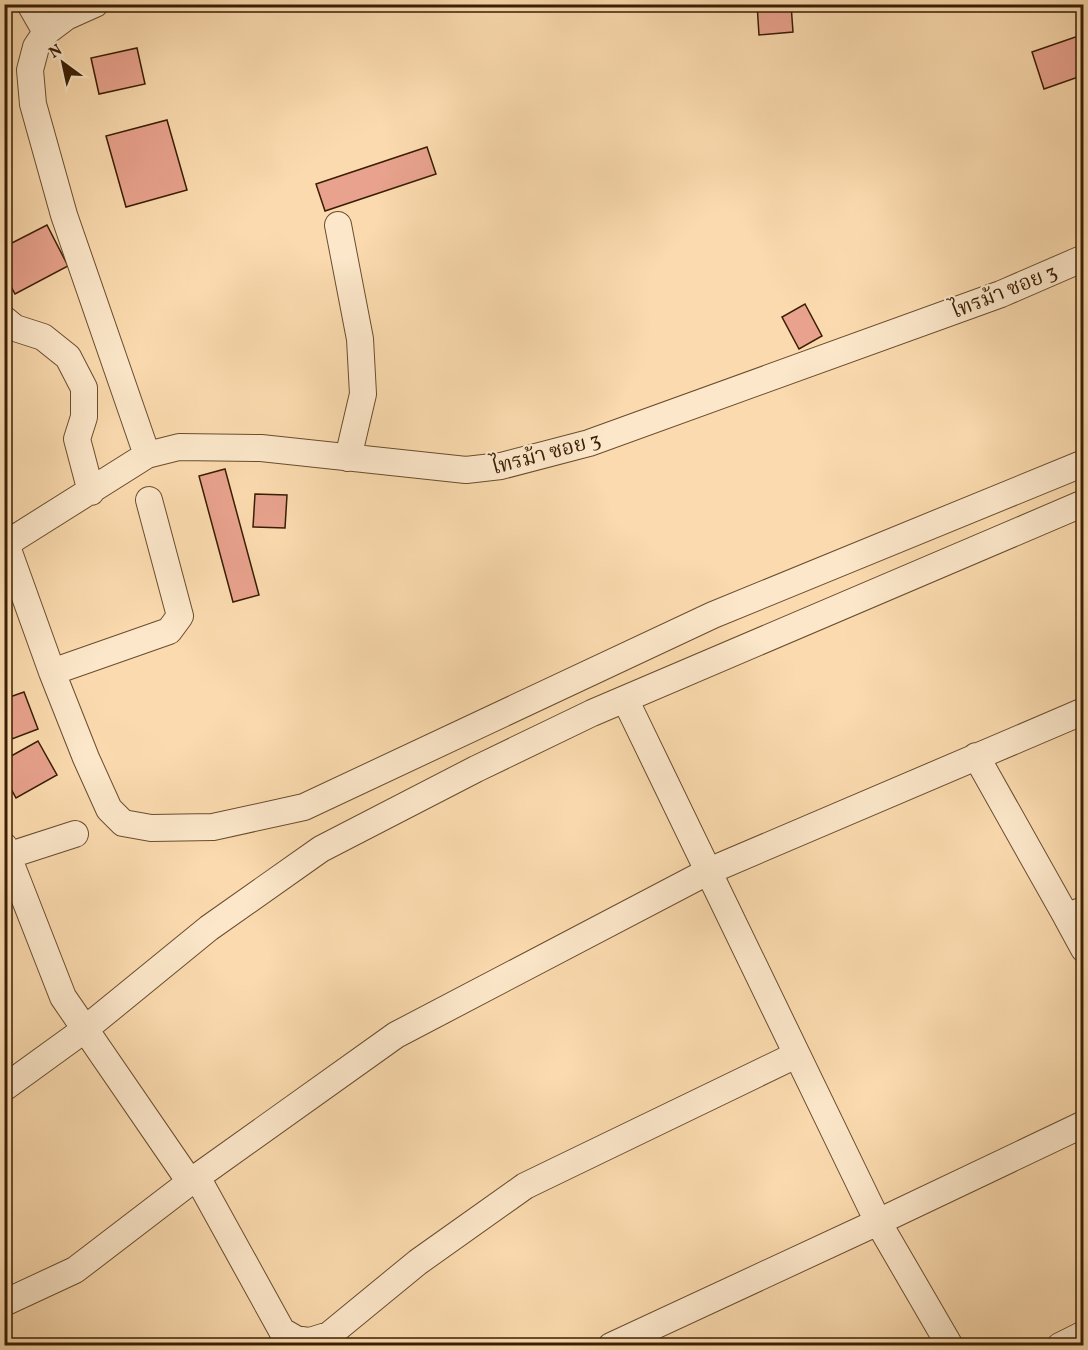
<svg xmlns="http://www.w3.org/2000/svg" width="1088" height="1350" font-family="Vollkorn,'Noto Serif Thai',serif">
<rect width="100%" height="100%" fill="#fadaae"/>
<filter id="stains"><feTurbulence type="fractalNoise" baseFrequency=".00333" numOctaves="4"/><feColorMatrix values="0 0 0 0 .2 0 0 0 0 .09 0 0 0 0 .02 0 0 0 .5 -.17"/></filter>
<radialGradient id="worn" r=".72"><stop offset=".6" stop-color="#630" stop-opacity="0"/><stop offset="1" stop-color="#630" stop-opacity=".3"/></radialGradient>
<path fill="#e8a28d" stroke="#391e04" stroke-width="1.5" d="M 757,4 L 791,4 L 793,32 L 759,35 Z
M 1084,34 L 1084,75 L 1044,89 L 1032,52 Z
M 137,48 L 145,84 L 99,94 L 91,58 Z
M 167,120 L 187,190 L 126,207 L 106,136 Z
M 427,147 L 436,174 L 325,211 L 316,184 Z
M 47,225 L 68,266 L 15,294 L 4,273 L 4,247 Z
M 805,304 L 822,336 L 799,349 L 782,317 Z
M 225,469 L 259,595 L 233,602 L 199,476 Z
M 255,494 L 287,495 L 285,528 L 253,527 Z
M 24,692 L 38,729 L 4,742 L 4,699 Z
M 38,741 L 57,775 L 16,798 L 4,776 L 4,760 Z"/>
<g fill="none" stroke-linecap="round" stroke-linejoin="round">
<g stroke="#694d2e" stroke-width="28">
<path id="minor" d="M 30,4 L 46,32
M 95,4 L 66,17 L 46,32 L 36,47 L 30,70 L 33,104 L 64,215 L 147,455
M 338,225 L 360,339 L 363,394 L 348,458
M 4,319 L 15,328 L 43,337 L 68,357 L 84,388 L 84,417 L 77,439 L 91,492
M 6,544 L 52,672 L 86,758 L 109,809 L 123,823 L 151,828 L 213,827 L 304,807 L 713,615 L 1084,463
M 4,545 L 147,455 L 179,447 L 261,448 L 466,470 L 501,466 L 589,443 L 1001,294 L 1084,258
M 52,672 L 169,631 L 180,616 L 149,500
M 625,699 L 878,1222 L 950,1346
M 976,756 L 1066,916 L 1084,910
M 4,846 L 63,997 L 190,1182
M 4,857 L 75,834
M 1066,916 L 1084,949
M 4,1088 L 84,1030 L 209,928 L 321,849 L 476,769 L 592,713 L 1084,503
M 197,1177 L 282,1331 L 296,1339 L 310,1341 L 329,1335 L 418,1262 L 525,1186 L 796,1055
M 4,1303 L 75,1270 L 190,1182 L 396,1035 L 709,871 L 1084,711
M 611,1346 L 878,1222 L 1084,1124
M 1060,1346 L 1084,1334"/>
</g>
<use href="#minor" stroke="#fce7ca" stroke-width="26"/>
</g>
<g text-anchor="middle" stroke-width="4.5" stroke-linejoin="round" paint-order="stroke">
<g font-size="21" fill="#391e04" stroke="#fce7ca">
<text transform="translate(1004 291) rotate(-22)" y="7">ไทรม้า ซอย 3</text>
<text transform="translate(546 453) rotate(-15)" y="7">ไทรม้า ซอย 3</text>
</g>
</g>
<rect width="1088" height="1350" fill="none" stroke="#fadaae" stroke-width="24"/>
<rect x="6" y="6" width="1076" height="1338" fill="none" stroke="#391e04" stroke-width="3"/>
<rect x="12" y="12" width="1064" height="1326" fill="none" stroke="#391e04" stroke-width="1.5"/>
<g transform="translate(63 63) rotate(327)" stroke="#fce7ca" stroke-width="4.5" paint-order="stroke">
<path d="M0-4.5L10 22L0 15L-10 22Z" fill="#391e04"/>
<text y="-9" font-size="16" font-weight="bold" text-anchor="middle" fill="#391e04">N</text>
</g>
<rect width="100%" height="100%" filter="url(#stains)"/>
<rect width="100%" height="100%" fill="url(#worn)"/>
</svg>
